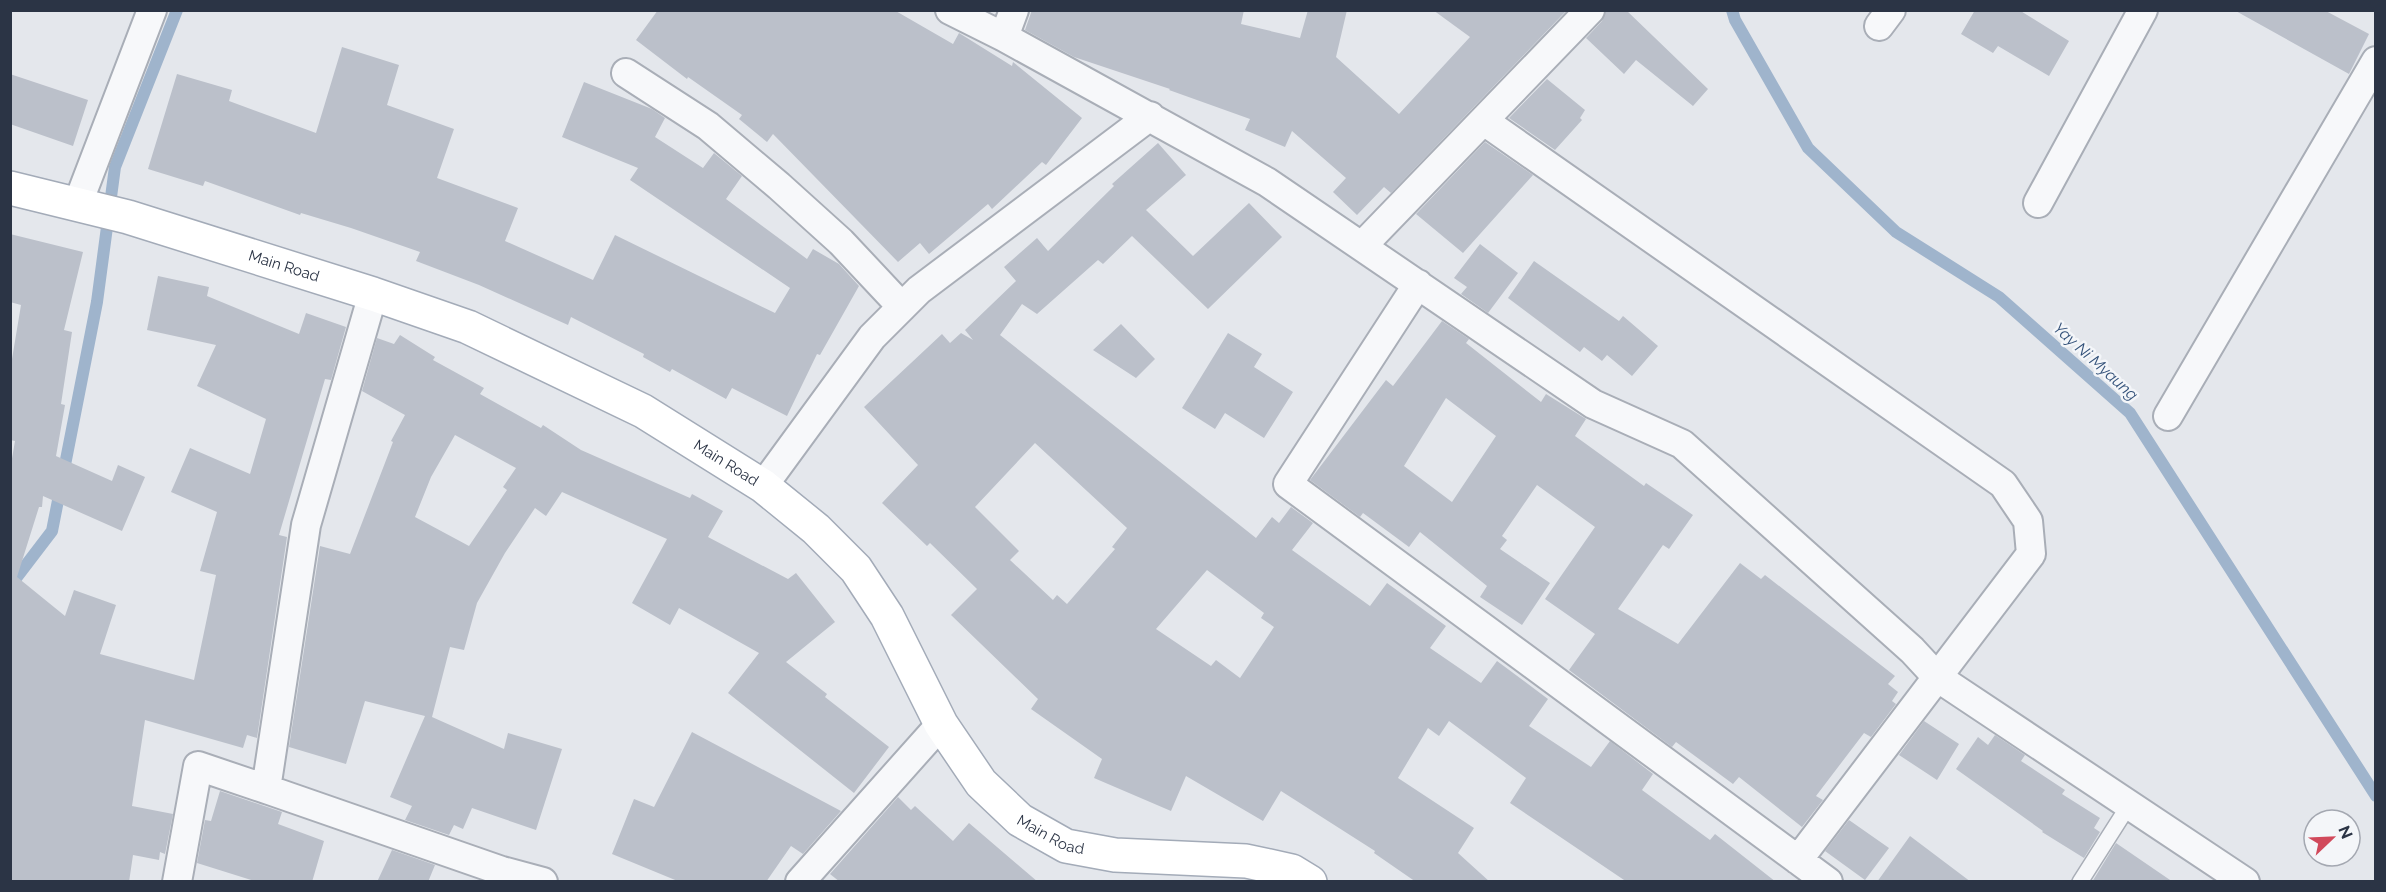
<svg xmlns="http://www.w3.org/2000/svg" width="2386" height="892" font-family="Raleway,sans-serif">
<rect width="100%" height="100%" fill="#e4e7ec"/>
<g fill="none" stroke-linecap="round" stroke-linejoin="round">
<path stroke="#9fb4cc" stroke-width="12" d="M 1732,10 L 1735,20 L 1808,148 L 1896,232 L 1999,297 L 2130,413 L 2376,796
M 10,586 L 52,531 L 97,302 L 115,167 L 177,10"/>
</g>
<path fill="#bbc0ca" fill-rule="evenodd" d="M 658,10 L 894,10 L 953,44 L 959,33 L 1012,66 L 1013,62 L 1082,118 L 1046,165 L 1042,162 L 992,209 L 988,204 L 929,254 L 920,243 L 898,262 L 773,134 L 767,142 L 739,119 L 742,115 L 688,77 L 687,79 L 636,40 Z
M 1032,10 L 1244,10 L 1241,24 L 1300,38 L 1308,10 L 1347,10 L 1336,57 L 1399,114 L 1470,37 L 1433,10 L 1567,10 L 1391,193 L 1384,187 L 1357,215 L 1333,192 L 1346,178 L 1292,131 L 1285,147 L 1245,130 L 1250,119 L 1169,90 L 1170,89 L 1074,57 L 1025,30 Z
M 1606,10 L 1626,10 L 1708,89 L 1693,106 L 1636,60 L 1624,74 L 1586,38 L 1602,21 Z
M 1975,10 L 2019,10 L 2069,41 L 2049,76 L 1998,46 L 1993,53 L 1961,34 Z
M 2234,10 L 2324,10 L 2369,34 L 2349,74 Z
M 342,47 L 399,65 L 387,105 L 454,129 L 437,178 L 518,208 L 505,241 L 593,280 L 615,235 L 775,313 L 790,288 L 630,180 L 638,168 L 562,137 L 584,82 L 652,109 L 665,118 L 655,137 L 703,168 L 714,153 L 742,176 L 726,199 L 807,259 L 813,249 L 839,264 L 859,286 L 820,355 L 817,354 L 787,416 L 732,388 L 726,399 L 672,369 L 670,372 L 643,357 L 644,354 L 571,317 L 568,325 L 479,285 L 416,261 L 420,252 L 351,228 L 301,213 L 300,215 L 205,181 L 203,186 L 148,169 L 177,74 L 232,90 L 229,101 L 316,133 Z
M 10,74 L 88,100 L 73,146 L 10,124 Z
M 1547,79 L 1585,110 L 1580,118 L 1582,120 L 1555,150 L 1509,118 Z
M 1485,142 L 1533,175 L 1463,253 L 1416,214 Z
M 1158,143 L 1186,175 L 1146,210 L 1193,256 L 1249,203 L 1282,237 L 1208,309 L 1132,236 L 1103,264 L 1098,260 L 1037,314 L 1022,304 L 1000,335 L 1256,538 L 1272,517 L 1279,523 L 1291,507 L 1313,523 L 1292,550 L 1370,606 L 1387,583 L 1446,626 L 1430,648 L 1481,683 L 1497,661 L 1548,699 L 1529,726 L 1591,767 L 1610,741 L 1653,774 L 1642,790 L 1710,840 L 1715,834 L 1776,882 L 1627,882 L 1510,803 L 1526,778 L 1449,721 L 1439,736 L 1428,728 L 1398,778 L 1474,828 L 1458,853 L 1490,882 L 1416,882 L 1374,853 L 1375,851 L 1281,791 L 1263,821 L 1186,776 L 1171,811 L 1094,778 L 1102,759 L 1031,709 L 1038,699 L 951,615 L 977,589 L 930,543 L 927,546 L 882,503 L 918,465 L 864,407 L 942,334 L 950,343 L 961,333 L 973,340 L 965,330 L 1016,281 L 1004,267 L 1037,238 L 1048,251 L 1114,186 L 1112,184 ZM 1035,443 L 1127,528 L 1112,547 L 1115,549 L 1067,604 L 1057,595 L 1053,600 L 1010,560 L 1019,551 L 975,507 ZM 1207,570 L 1264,613 L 1261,618 L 1274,627 L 1240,678 L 1216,660 L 1211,666 L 1156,629 Z
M 10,234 L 83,252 L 64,330 L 72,332 L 61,404 L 65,405 L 56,456 L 112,481 L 118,465 L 145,477 L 122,531 L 43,496 L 42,507 L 39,507 L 17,577 L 65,616 L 74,590 L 116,605 L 100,654 L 194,680 L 216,575 L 200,571 L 217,512 L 171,492 L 190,448 L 250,474 L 266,419 L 197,386 L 216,345 L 147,330 L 158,276 L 209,287 L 207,296 L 299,334 L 306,313 L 346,327 L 331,380 L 325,379 L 279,535 L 287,537 L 257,738 L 247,735 L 243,748 L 145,720 L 132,806 L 173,814 L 165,854 L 160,852 L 159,860 L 133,855 L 129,882 L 10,882 L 10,470 L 15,441 L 10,440 L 10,371 L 21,305 L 10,302 Z
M 1480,244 L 1518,273 L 1488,313 L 1461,294 L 1467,287 L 1454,278 Z
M 1534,261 L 1619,321 L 1623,316 L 1658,346 L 1632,376 L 1607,355 L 1602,361 L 1584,347 L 1580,352 L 1508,298 Z
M 1442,321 L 1469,339 L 1466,343 L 1541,402 L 1546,394 L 1586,419 L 1575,436 L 1644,486 L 1646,483 L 1693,515 L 1669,549 L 1663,545 L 1618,609 L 1678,644 L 1740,563 L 1761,579 L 1765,575 L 1895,676 L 1888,684 L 1898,692 L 1892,701 L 1896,704 L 1871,737 L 1864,733 L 1816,796 L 1823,800 L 1802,827 L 1739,777 L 1733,784 L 1676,742 L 1672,747 L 1569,670 L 1595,634 L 1545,599 L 1595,527 L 1537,485 L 1502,536 L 1507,540 L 1500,549 L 1550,583 L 1522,625 L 1480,597 L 1487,586 L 1420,532 L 1409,547 L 1363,513 L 1360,517 L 1310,480 L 1386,380 L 1393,386 ZM 1446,398 L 1496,436 L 1452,502 L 1404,466 Z
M 1121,324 L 1155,359 L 1136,378 L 1093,350 Z
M 1228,333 L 1262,354 L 1254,367 L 1293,392 L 1264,438 L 1225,413 L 1215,429 L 1182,408 Z
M 400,335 L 435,357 L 433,360 L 484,388 L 480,394 L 541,428 L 543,425 L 581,450 L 690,498 L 692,494 L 723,511 L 708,537 L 788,579 L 796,573 L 835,622 L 786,662 L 827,694 L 825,697 L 889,747 L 854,793 L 728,693 L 759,653 L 679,608 L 670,625 L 632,603 L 667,539 L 562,492 L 546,516 L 535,508 L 505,553 L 477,603 L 464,650 L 450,647 L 432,717 L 504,749 L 508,733 L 562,749 L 536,830 L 472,808 L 463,829 L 454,825 L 449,835 L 405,820 L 412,806 L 390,797 L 425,716 L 365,701 L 346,764 L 289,747 L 320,546 L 350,554 L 393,442 L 391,441 L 405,415 L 362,391 L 377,338 L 394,344 ZM 455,435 L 516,468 L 503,487 L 507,490 L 469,546 L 415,517 L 431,477 Z
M 1924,721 L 1959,744 L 1937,780 L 1899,755 Z
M 692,732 L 841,811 L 803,854 L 791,846 L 766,882 L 680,882 L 612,854 L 634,799 L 654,807 Z
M 1995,735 L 2025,755 L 2021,761 L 2065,790 L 2062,794 L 2100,818 L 2094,828 L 2100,832 L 2084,858 L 2042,832 L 2043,831 L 1956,769 L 1978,737 L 1988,745 Z
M 220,791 L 282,812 L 278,824 L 324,841 L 312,882 L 258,882 L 197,863 L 205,820 L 211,821 Z
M 898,797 L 911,810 L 915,806 L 953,841 L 969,823 L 1038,882 L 840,882 L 830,874 Z
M 1849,820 L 1889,848 L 1865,880 L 1825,851 Z
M 1910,836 L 1971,882 L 1877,882 Z
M 2116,843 L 2173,882 L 2092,882 Z
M 392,850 L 435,865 L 428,882 L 377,882 Z"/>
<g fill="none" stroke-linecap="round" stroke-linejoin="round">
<g stroke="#a9aeb7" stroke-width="18">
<path id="service" d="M 2080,882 L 2129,805"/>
</g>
<g stroke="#a9aeb7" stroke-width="32">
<path id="minor" d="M 950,10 L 1004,37 L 1267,182 L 1593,404 L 1682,444 L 1912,650 L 1937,677 L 2245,882
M 1879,26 L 1891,10
M 1004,37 L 1014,10
M 626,73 L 708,126 L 779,186 L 841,242 L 902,307
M 1484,121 L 2003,484 L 2028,521 L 2031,554 L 1798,860
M 78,203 L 152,10
M 2038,203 L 2143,10
M 1362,246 L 1590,10
M 1418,284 L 1288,484 L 1828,882
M 2168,416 L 2376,61
M 763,486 L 872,337 L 919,290 L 1150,116
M 266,789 L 502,871 L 543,882
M 177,882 L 198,766 L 266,789 L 306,525 L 373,294
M 800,882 L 941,724"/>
</g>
<g stroke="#a3abb8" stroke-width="36">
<g id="primary">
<path id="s1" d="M 10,188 L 128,217 L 373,294 L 468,327 L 643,411 L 763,486 L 816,529 L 856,569 L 887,616 L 941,724 L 981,783 L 1020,820 L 1066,846 L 1115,855 L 1246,861 L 1292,871 L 1310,882"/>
</g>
</g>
<use href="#service" stroke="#f7f8fa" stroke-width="15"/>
<use href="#minor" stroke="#f7f8fa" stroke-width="28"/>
<use href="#primary" stroke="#fff" stroke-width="33"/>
</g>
<g text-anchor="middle" stroke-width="5" stroke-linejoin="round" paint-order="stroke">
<g font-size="15" fill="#2b3445" stroke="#f4f6f9">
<text dy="5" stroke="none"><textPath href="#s1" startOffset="285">Main Road</textPath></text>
<text dy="5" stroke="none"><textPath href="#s1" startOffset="771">Main Road</textPath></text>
<text dy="5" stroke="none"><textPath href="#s1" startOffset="1276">Main Road</textPath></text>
</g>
<g font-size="16" font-style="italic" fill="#34527a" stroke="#f4f6f9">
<text transform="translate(2096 361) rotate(42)" y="6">Yay Ni Myaung</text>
</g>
</g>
<rect width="2386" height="892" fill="none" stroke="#2b3445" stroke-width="24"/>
<g transform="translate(2332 838) rotate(67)"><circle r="28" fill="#f4f6f9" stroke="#a4a8b1" stroke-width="1.5"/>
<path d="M0-4.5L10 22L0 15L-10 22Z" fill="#d1495b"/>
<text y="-9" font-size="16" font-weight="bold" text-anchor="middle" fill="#2b3445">N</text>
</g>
</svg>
